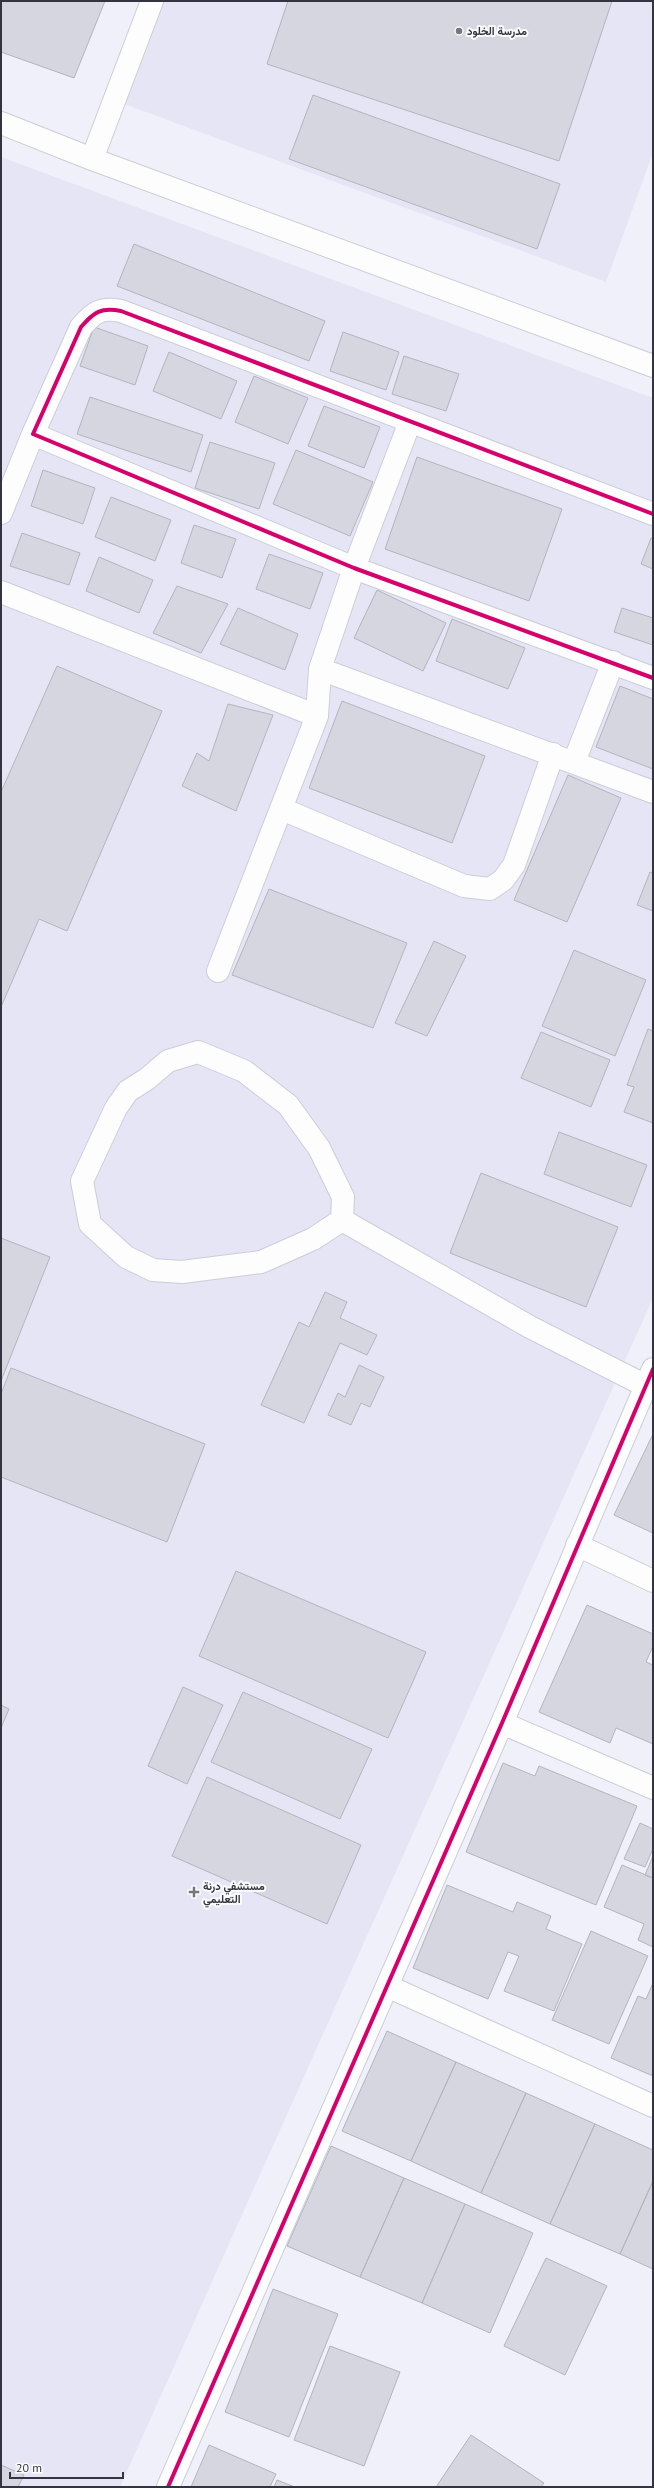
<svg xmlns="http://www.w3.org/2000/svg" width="654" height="2488" font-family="'PT Sans',Vazirmatn,sans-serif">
<rect width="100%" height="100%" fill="#f0f0fa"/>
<path fill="#e5e5f6" d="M 155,1 L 653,1 L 653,153 L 606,282 L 119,102 Z
M 1,157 L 653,398 L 653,1298 L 120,2487 L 1,2487 Z"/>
<path fill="#d5d6e0" stroke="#b4b4bd" d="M 1,1 L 105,1 L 74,78 L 1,52 Z
M 288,1 L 612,1 L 559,161 L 267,64 Z
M 313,95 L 560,184 L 537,249 L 289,159 Z
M 134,244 L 325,321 L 309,361 L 117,286 Z
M 94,327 L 148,346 L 135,385 L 80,366 Z
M 343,332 L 399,352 L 386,390 L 330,371 Z
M 169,352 L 237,381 L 221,419 L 153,391 Z
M 404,356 L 459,374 L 446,411 L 392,394 Z
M 254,376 L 308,398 L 288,444 L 235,422 Z
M 90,397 L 203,435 L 191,472 L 77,434 Z
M 324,406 L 380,427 L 364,468 L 308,446 Z
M 210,442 L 275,463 L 259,509 L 195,488 Z
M 296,450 L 373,482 L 350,536 L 273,504 Z
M 417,457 L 562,509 L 529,601 L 385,549 Z
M 43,470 L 95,488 L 83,524 L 31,506 Z
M 111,497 L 171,520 L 155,561 L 95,537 Z
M 194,525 L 236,539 L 222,578 L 181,563 Z
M 22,533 L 80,553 L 69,585 L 10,566 Z
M 651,538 L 653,538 L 653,569 L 641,564 Z
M 269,554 L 323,573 L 310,609 L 256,589 Z
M 99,557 L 153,580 L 139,613 L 86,591 Z
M 177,586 L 228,604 L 201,653 L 153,633 Z
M 377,590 L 446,623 L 423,671 L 354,638 Z
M 238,608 L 298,634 L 285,670 L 220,644 Z
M 622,608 L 653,618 L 653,645 L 614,632 Z
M 452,619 L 525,648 L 508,689 L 436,661 Z
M 57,666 L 162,711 L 67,931 L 39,919 L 1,1007 L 1,792 Z
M 620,686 L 653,699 L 653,769 L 596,747 Z
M 342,701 L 485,756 L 452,843 L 309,788 Z
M 228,704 L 273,715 L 236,811 L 182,786 L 197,753 L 209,761 Z
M 568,775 L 621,798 L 567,922 L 514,900 Z
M 650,872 L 653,873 L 653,911 L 637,905 Z
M 269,889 L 407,943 L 373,1028 L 232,975 Z
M 434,941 L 466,956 L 427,1036 L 395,1023 Z
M 574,950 L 646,980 L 615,1056 L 542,1026 Z
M 648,1029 L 653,1031 L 653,1123 L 624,1112 L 634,1087 L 627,1085 Z
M 541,1032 L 610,1060 L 591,1107 L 521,1078 Z
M 559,1132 L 647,1165 L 631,1207 L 544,1174 Z
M 481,1173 L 618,1227 L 586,1307 L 450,1253 Z
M 1,1238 L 50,1257 L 1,1381 Z
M 325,1292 L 347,1302 L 340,1318 L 377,1335 L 367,1355 L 340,1343 L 304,1423 L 261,1405 L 299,1322 L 309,1327 Z
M 359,1365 L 384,1377 L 370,1407 L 361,1403 L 351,1425 L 328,1415 L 338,1393 L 345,1397 Z
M 11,1368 L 205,1444 L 167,1542 L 1,1477 L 1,1394 Z
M 653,1434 L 653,1533 L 614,1515 Z
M 236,1571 L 426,1652 L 388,1738 L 199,1656 Z
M 587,1605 L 653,1634 L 653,1646 L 646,1662 L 653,1665 L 653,1744 L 616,1728 L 610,1743 L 539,1712 Z
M 183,1687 L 223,1705 L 187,1784 L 148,1766 Z
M 243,1692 L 372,1749 L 340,1819 L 211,1762 Z
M 1,1705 L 9,1709 L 1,1728 Z
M 503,1763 L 535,1776 L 539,1766 L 637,1806 L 596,1905 L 466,1852 Z
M 207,1777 L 361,1845 L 327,1924 L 172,1856 Z
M 640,1823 L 653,1829 L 653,1849 L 645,1867 L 624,1859 Z
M 653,1856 L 653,1878 L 645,1875 Z
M 622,1865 L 653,1878 L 653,1947 L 638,1940 L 644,1924 L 604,1907 Z
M 447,1885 L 513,1912 L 517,1902 L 551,1916 L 546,1929 L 582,1944 L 554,2011 L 504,1991 L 519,1956 L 508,1952 L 488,1999 L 413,1968 Z
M 591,1931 L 648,1956 L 609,2044 L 552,2020 Z
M 653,1983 L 653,2076 L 611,2058 L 638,1996 L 646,1999 Z
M 387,2031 L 456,2062 L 411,2161 L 342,2131 Z
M 456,2062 L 526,2093 L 481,2193 L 411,2161 Z
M 526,2093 L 595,2124 L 550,2224 L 481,2193 Z
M 595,2124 L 653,2150 L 653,2181 L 620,2254 L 550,2224 Z
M 331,2146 L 404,2178 L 360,2277 L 287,2246 Z
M 404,2178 L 465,2204 L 422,2303 L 360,2277 Z
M 653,2181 L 653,2269 L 620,2254 Z
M 465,2204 L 533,2233 L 490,2333 L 422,2303 Z
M 546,2258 L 607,2286 L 565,2375 L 504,2346 Z
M 273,2289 L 338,2314 L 289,2437 L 225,2412 Z
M 330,2346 L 400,2372 L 364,2466 L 294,2440 Z
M 471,2435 L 544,2483 L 541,2487 L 436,2487 Z
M 209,2445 L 276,2474 L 270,2487 L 191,2487 Z
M 1,2465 L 24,2475 L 18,2487 L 1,2487 Z
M 277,2480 L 295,2487 L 274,2487 Z"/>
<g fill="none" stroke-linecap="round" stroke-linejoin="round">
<g stroke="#cccdd7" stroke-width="24">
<path id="street" d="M 1,123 L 92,159 L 653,366
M 92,159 L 152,1
M 1,513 L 33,434
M 653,514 L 121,311 C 101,307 94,312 81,327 L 33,434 L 354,568 L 653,678
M 1,592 L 317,716
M 320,669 L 653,792
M 574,762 L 613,662
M 282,809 L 464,886 L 490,889 L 503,880 L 514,865 L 553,754
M 218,971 L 317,716 L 320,669 L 354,568 L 410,422
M 198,1052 L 244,1071 L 288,1105 L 319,1148 L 343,1197 L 342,1220 L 313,1239 L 261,1262 L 182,1272 L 153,1270 L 126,1257 L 90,1224 L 82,1181 L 116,1108 L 128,1091 L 147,1079 L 168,1061 Z
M 342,1220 L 530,1327 L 646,1386
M 577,1545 L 653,1581
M 502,1723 L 653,1788
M 387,1986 L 653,2106
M 168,2487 L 502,1723 L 653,1369"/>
</g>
<use href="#street" stroke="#fdfdfe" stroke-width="22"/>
<g stroke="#fbfbfb" stroke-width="6">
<path id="cycleway" d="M 653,514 L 121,311 C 101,307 94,312 81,327 L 33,434 L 354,568 L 653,678
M 168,2487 L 502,1723 L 653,1369"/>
</g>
<use href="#cycleway" stroke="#d6006c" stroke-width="4"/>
</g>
<g fill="#757680" stroke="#fbfbfb" stroke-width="1.5">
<circle cx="459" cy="31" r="4"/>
<path d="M192 1886h4v4h4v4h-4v4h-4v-4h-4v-4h4z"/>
</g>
<g text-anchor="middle" stroke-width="4" stroke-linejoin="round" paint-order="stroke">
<g font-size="11" font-weight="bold" fill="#33343f" stroke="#fbfbfb" text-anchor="start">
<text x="467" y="35">مدرسة الخلود</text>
<text x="203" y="1890">مستشفي درنة<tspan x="203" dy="13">التعليمي</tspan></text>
</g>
</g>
<rect width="654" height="2488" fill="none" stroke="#33343f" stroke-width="4"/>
<path d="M10 2472v6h113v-6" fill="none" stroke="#33343f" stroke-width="2"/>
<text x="16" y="2472" font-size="12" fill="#33343f" stroke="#fbfbfb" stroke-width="3" paint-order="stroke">20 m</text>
</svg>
